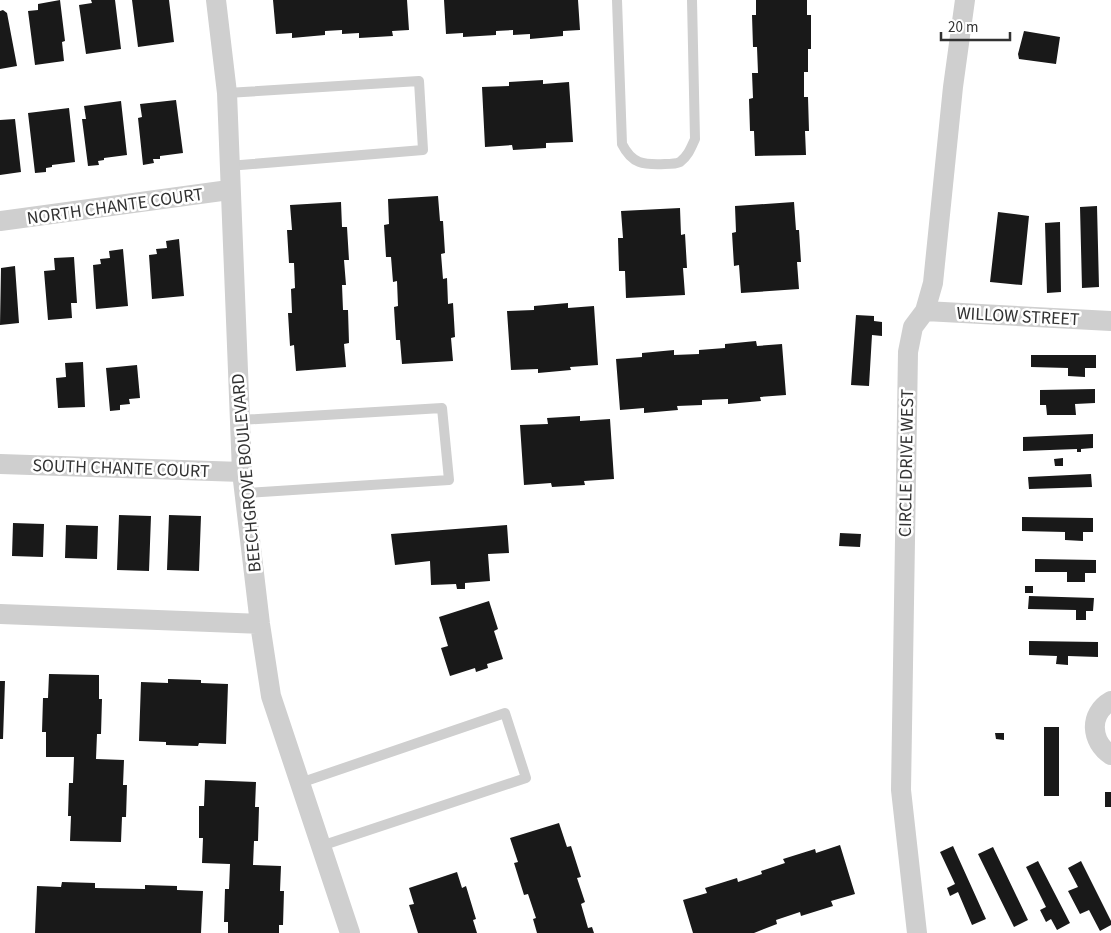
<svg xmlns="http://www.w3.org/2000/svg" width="1111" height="933" font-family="'Source Sans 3',sans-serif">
<rect width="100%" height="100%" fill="#fff"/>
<path fill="#191919" d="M 60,0 L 65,41 L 62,42 L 64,61 L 35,65 L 28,11 L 38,10 L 38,4 Z
M 91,0 L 115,0 L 121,49 L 86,54 L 79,5 L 92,3 Z
M 132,0 L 169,0 L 174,42 L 138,47 Z
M 273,0 L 407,0 L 409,30 L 392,31 L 393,36 L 359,38 L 359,33 L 342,34 L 342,30 L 325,31 L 325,35 L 292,38 L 292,33 L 276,34 Z
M 444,0 L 578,0 L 580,30 L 563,31 L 563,36 L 530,39 L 530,34 L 513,35 L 513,30 L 496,31 L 496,35 L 463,37 L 463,33 L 446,34 Z
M 756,0 L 807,0 L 807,15 L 811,15 L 811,49 L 808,49 L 808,72 L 804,72 L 804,97 L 808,97 L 809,131 L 805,131 L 806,155 L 755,156 L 754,131 L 750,131 L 749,99 L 753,98 L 752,73 L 758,73 L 757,47 L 753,47 L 752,15 L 756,15 Z
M 3,10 L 7,13 L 17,66 L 0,69 L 0,11 Z
M 1024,31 L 1060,37 L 1056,64 L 1019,59 L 1018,54 Z
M 543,80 L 543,84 L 569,82 L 573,142 L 546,143 L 546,148 L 513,150 L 512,145 L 485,147 L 482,87 L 509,86 L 509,82 Z
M 176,100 L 183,153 L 160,156 L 160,159 L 153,159 L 154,163 L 143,165 L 138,118 L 142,117 L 140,104 Z
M 121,101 L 127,155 L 104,158 L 104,160 L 98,161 L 99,165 L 88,166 L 82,119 L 86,119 L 84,106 Z
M 69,108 L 75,162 L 52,165 L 52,167 L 46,168 L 46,172 L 35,173 L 28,113 Z
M 15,119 L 21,172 L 0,175 L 0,120 Z
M 438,196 L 440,221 L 443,221 L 445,253 L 441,254 L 443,279 L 447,278 L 448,304 L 453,303 L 455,337 L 451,338 L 453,361 L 402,364 L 400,340 L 396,340 L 394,307 L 398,306 L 397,281 L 393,282 L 391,257 L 386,257 L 384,225 L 389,224 L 388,199 Z
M 341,202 L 342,227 L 347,227 L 349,260 L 344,260 L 346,285 L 342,285 L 343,310 L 348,310 L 349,343 L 344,344 L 346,367 L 296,371 L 294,345 L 290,346 L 288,313 L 292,313 L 291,289 L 295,288 L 294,263 L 289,263 L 287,230 L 292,230 L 290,205 Z
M 794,202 L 796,230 L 799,230 L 801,262 L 797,262 L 799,289 L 741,293 L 739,265 L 734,266 L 732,233 L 736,232 L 735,206 Z
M 1097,206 L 1099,287 L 1082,288 L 1080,207 Z
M 680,208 L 681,235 L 685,234 L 687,268 L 683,268 L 685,295 L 626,298 L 625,271 L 619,271 L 618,238 L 623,238 L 621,211 Z
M 998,212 L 1029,216 L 1022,285 L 990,282 Z
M 1060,222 L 1061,292 L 1047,293 L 1045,223 Z
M 179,239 L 184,296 L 152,299 L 149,255 L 157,254 L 156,249 L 167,248 L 166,241 Z
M 123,249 L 128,306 L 96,309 L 93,265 L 101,264 L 100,259 L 110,258 L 109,251 Z
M 74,257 L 77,303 L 71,303 L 72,318 L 48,320 L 44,271 L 55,270 L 54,258 Z
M 15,266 L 19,323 L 0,325 L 1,268 Z
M 568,303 L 568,308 L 594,306 L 598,365 L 570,367 L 571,370 L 538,373 L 538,369 L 511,370 L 507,311 L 534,310 L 534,306 Z
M 856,315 L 874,316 L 874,321 L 882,322 L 882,336 L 872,335 L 869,386 L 851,385 Z
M 756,341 L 757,346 L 782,344 L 786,395 L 760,397 L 761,401 L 728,404 L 728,399 L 702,400 L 702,405 L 677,406 L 678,410 L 644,413 L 644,408 L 620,410 L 616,359 L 642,357 L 642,353 L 674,350 L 674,355 L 699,354 L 699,350 L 725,348 L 725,344 Z
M 1031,355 L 1096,355 L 1096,368 L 1085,368 L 1085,377 L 1068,376 L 1068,368 L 1031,367 Z
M 83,362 L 85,407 L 58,408 L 56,378 L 66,377 L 65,363 Z
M 137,365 L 140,398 L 129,399 L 130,404 L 120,405 L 120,410 L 110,411 L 106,368 Z
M 1095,389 L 1095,403 L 1075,404 L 1076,415 L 1047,415 L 1046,405 L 1040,405 L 1040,390 Z
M 580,416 L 580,421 L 610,419 L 614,479 L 584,481 L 585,485 L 552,487 L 551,483 L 524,485 L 520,425 L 548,424 L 547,418 Z
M 1093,434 L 1093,448 L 1081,449 L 1081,452 L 1077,452 L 1077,449 L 1023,451 L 1023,437 Z
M 1063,458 L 1063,466 L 1055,466 L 1054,459 Z
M 1091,474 L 1092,487 L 1029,489 L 1028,477 Z
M 119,515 L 151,516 L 149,571 L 117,570 Z
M 169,515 L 201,516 L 199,571 L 167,570 Z
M 1022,517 L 1093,518 L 1093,532 L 1083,532 L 1083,541 L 1065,540 L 1065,532 L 1022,531 Z
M 13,523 L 44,524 L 43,557 L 12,556 Z
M 66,525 L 98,526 L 97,559 L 65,558 Z
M 507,525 L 509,553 L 488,554 L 490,581 L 465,583 L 465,589 L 457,589 L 456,584 L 431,585 L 430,561 L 395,565 L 391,534 Z
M 840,533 L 861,534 L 860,547 L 839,546 Z
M 1035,559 L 1096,560 L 1096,573 L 1085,573 L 1085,582 L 1067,582 L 1067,572 L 1035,572 Z
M 1025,586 L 1033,586 L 1033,593 L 1025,593 Z
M 1029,596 L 1094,598 L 1093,611 L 1086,611 L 1086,620 L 1076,620 L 1076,610 L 1028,609 Z
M 489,601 L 498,629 L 494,631 L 503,659 L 487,664 L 488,668 L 476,672 L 475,668 L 450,676 L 441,648 L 448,646 L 439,617 Z
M 1029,641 L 1098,642 L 1098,657 L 1068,656 L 1068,665 L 1056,664 L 1057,656 L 1029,655 Z
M 49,674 L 99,675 L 99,699 L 102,699 L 101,734 L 97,734 L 96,759 L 124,760 L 123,785 L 127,785 L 126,817 L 122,817 L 121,842 L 70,841 L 71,816 L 68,816 L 69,783 L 73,783 L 74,757 L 46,757 L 46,732 L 42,732 L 43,698 L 48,698 Z
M 168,679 L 201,680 L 201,683 L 228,684 L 226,744 L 199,743 L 198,746 L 166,745 L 166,742 L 139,741 L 141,682 L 168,683 Z
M 0,681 L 5,681 L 3,739 L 0,739 Z
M 1044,727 L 1059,727 L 1059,796 L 1044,796 Z
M 995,733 L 1004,733 L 1004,740 L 996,739 Z
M 205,780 L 256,782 L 255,807 L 259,807 L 258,841 L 254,841 L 253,865 L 281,866 L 280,891 L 284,891 L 283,925 L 279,925 L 279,933 L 228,933 L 228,922 L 224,922 L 225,889 L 229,889 L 230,864 L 202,863 L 203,838 L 199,838 L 199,806 L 204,806 Z
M 1105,792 L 1111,792 L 1111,807 L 1105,807 Z
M 559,823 L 567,847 L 571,846 L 581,877 L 577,878 L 585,902 L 581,904 L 588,928 L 592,927 L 594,933 L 537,933 L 533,919 L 536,918 L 528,894 L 524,895 L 514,863 L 518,862 L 510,838 Z
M 840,845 L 855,894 L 831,901 L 833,906 L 801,916 L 800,912 L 776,920 L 777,924 L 754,933 L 693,933 L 683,900 L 707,893 L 705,888 L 737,878 L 738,882 L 762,874 L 761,871 L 785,863 L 783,859 L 815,849 L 816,853 Z
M 953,846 L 986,919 L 972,925 L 958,892 L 950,896 L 947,888 L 955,884 L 940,852 Z
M 993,847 L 1028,920 L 1014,927 L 978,854 Z
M 1038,861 L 1070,923 L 1057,930 L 1051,919 L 1046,922 L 1040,910 L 1046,907 L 1026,867 Z
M 1081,861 L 1111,921 L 1111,925 L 1100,931 L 1089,910 L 1080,914 L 1068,891 L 1078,887 L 1068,868 Z
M 457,872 L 462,888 L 466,886 L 476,919 L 473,920 L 477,933 L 418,933 L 409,905 L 414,904 L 409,888 Z
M 62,882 L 95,883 L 95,888 L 145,889 L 145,885 L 177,886 L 177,890 L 203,891 L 201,933 L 35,933 L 37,886 L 61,887 Z"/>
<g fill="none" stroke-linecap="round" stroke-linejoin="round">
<path stroke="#cfcfcf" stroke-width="10" d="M 617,0 L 622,144 C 632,164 643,165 665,164 C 670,164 676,164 680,162 C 688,156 691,148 695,139 L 692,0
M 227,93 L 419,81 L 423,150 L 228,166
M 240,420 L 442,408 L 449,480 L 245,493
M 300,783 L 505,713 L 526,778 L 321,846"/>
<path stroke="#cfcfcf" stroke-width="20" d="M 216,0 L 227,93 L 242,472 L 260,624 L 271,696 L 350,933
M 0,221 L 229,190
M 925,311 L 1111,321
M 0,464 L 242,472
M 0,614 L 260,624
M 1111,701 C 1088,714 1091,742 1111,755
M 917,933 L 901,790 L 908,352 L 913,327 L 925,311 L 933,283 L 953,87 L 965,0"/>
</g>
<g text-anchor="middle" stroke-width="5" stroke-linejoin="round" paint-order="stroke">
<g font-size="18" fill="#323232" stroke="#fff">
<text transform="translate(115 206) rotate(-8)" y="6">NORTH CHANTE COURT</text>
<text transform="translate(1018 316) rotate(3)" y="6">WILLOW STREET</text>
<text transform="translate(906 463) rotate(-89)" y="6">CIRCLE DRIVE WEST</text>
<text transform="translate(121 468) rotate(2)" y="6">SOUTH CHANTE COURT</text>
<text transform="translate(246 473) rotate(-95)" y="6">BEECHGROVE BOULEVARD</text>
</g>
</g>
<path d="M941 32v8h69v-8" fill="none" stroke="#323232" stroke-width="2.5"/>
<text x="948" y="32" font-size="15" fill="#323232" stroke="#ffffff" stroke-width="4" paint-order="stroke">20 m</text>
</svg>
